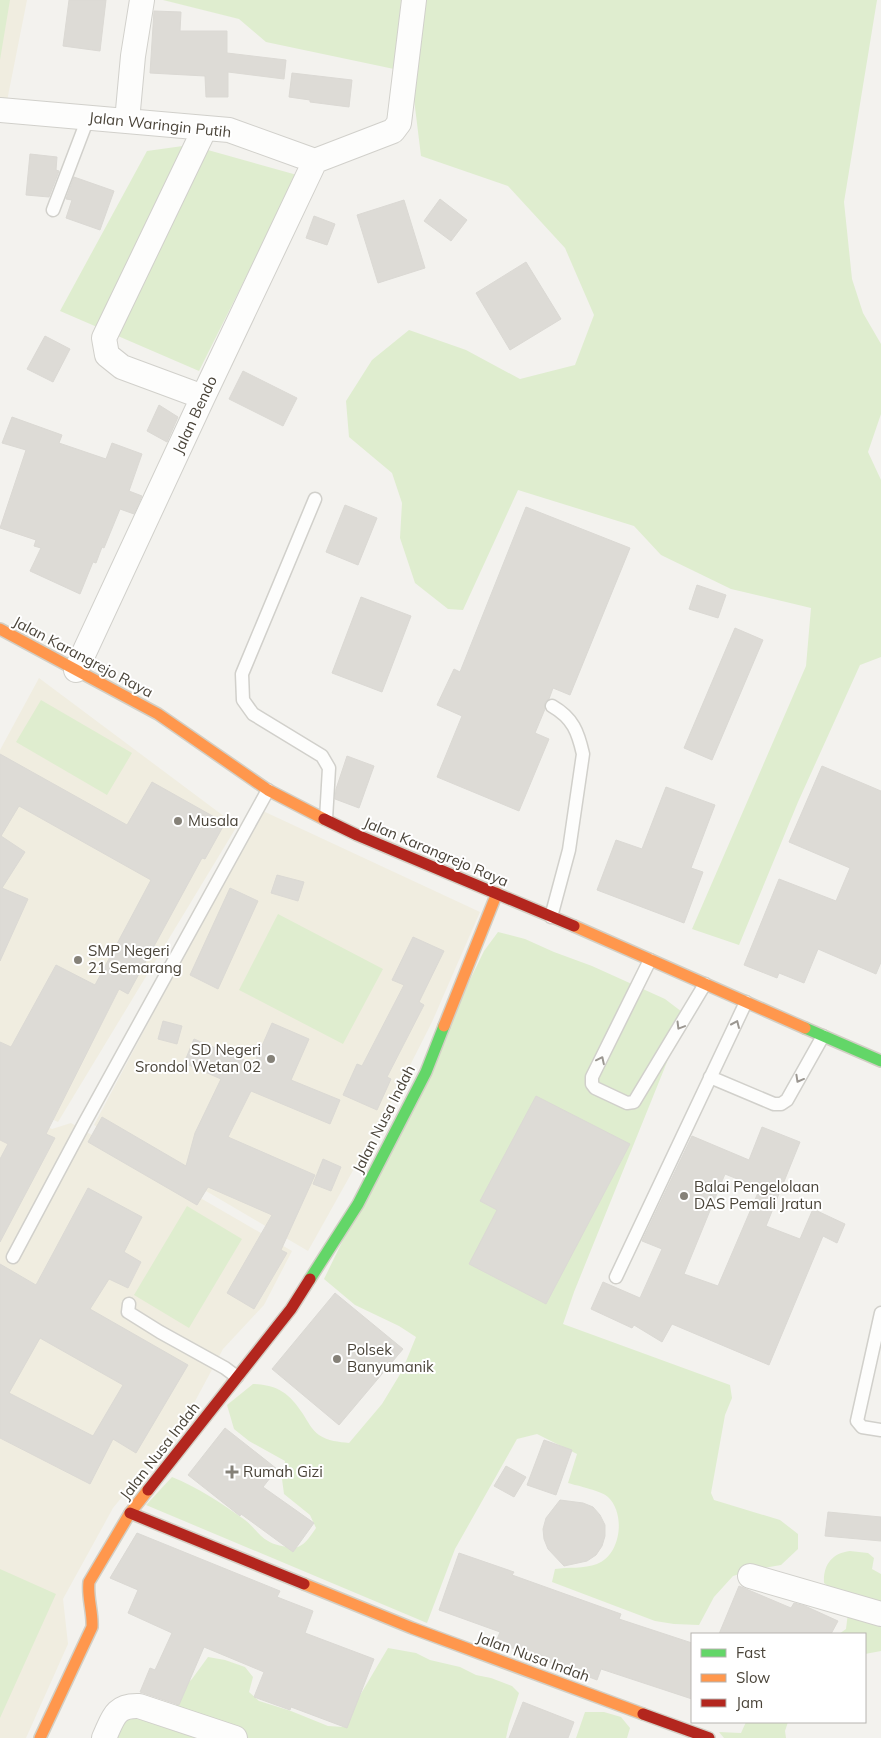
<svg xmlns="http://www.w3.org/2000/svg" width="881" height="1738" font-family="Mulish,sans-serif">
<rect width="100%" height="100%" fill="#f3f2ee"/>
<path fill="#f0ede0" d="M 0,0 L 27,0 L 6,106 L 0,104 Z
M 39,678 L 237,826 L 58,1122 L 0,1095 L 0,750 Z
M 263,811 L 480,912 L 432,1022 L 394,1097 L 308,1251 L 94,1125 L 199,927 Z
M 0,1103 L 52,1129 L 71,1123 L 292,1251 L 264,1305 L 223,1349 L 185,1420 L 113,1508 L 63,1599 L 68,1644 L 26,1738 L 0,1738 Z"/>
<path fill="#dfedcf" d="M 0,0 L 10,0 L 0,60 Z
M 163,0 L 401,0 L 394,69 L 266,42 L 239,19 Z
M 426,0 L 877,0 L 844,202 L 852,279 L 863,313 L 881,344 L 881,414 L 868,452 L 881,480 L 881,657 L 860,665 L 798,802 L 739,945 L 692,929 L 806,666 L 811,608 L 731,589 L 661,555 L 634,526 L 518,490 L 463,610 L 448,609 L 415,583 L 400,538 L 402,503 L 392,473 L 349,437 L 346,401 L 372,360 L 409,330 L 466,350 L 520,379 L 575,365 L 594,315 L 565,248 L 508,186 L 421,156 L 414,99 Z
M 190,145 L 297,175 L 199,371 L 60,311 L 147,151 Z
M 41,700 L 132,753 L 107,795 L 16,742 Z
M 278,914 L 383,969 L 343,1044 L 239,990 Z
M 498,932 L 525,939 L 554,952 L 592,966 L 665,999 L 686,1015 L 574,1292 L 563,1324 L 730,1385 L 732,1398 L 725,1415 L 711,1493 L 714,1500 L 780,1520 L 798,1534 L 798,1549 L 781,1565 L 752,1570 L 733,1576 L 714,1597 L 699,1625 L 674,1624 L 655,1621 L 552,1582 L 555,1569 C 568,1567 584,1569 597,1564 C 621,1555 626,1514 608,1497 C 602,1491 578,1486 568,1483 L 577,1454 L 537,1434 L 517,1439 L 455,1549 L 427,1623 L 146,1505 L 172,1477 C 197,1487 223,1504 245,1520 C 253,1526 260,1537 268,1541 C 274,1545 291,1549 298,1547 C 306,1544 311,1535 316,1528 L 310,1515 L 284,1494 L 282,1479 L 285,1461 L 249,1441 L 234,1429 L 227,1405 L 253,1384 C 278,1385 289,1393 303,1414 C 308,1422 312,1430 319,1435 C 328,1441 339,1442 349,1443 L 382,1404 L 402,1371 L 416,1337 L 399,1326 L 355,1305 L 324,1279 L 484,951 Z
M 187,1206 L 242,1239 L 189,1328 L 134,1295 Z
M 850,1551 L 868,1553 L 874,1558 L 872,1569 L 881,1574 L 881,1651 L 865,1654 L 865,1634 L 839,1634 L 846,1629 L 848,1613 L 833,1590 L 824,1583 C 823,1565 832,1553 850,1551 Z
M 0,1569 L 56,1594 L 0,1718 Z
M 388,1648 L 416,1653 L 430,1660 L 460,1667 L 476,1675 L 491,1678 L 512,1686 L 519,1693 L 509,1724 L 506,1738 L 104,1738 L 116,1708 L 175,1710 L 178,1692 L 192,1679 L 208,1657 L 225,1660 L 245,1667 L 253,1677 L 249,1692 L 259,1701 L 291,1711 L 328,1726 L 344,1727 L 359,1697 Z
M 585,1712 L 604,1712 L 621,1717 L 630,1728 L 627,1738 L 576,1738 Z
M 746,1722 L 788,1722 L 785,1731 L 786,1738 L 724,1738 L 719,1732 L 741,1733 Z"/>
<path fill="#dddbd6" stroke="#dbd9d4" fill-rule="evenodd" d="M 69,0 L 106,0 L 100,51 L 63,46 Z
M 154,11 L 181,12 L 180,31 L 227,31 L 227,53 L 286,60 L 284,79 L 228,72 L 228,97 L 206,97 L 205,76 L 150,73 Z
M 292,73 L 352,80 L 349,107 L 310,102 L 310,100 L 289,97 Z
M 30,154 L 57,157 L 56,170 L 59,171 L 49,197 L 26,195 Z
M 74,177 L 114,191 L 100,230 L 66,218 L 72,200 L 66,199 Z
M 440,199 L 467,220 L 451,241 L 424,221 Z
M 404,200 L 425,268 L 378,283 L 357,215 Z
M 314,216 L 335,224 L 327,245 L 306,238 Z
M 526,262 L 561,319 L 510,350 L 476,293 Z
M 45,336 L 70,349 L 53,382 L 27,369 Z
M 243,371 L 297,398 L 283,426 L 229,399 Z
M 159,405 L 178,417 L 167,442 L 147,431 Z
M 12,417 L 62,435 L 59,443 L 106,459 L 112,443 L 142,454 L 129,491 L 142,496 L 134,514 L 120,509 L 104,548 L 102,547 L 96,563 L 93,562 L 80,594 L 30,571 L 41,548 L 34,546 L 36,540 L 0,528 L 26,450 L 2,443 Z
M 345,505 L 377,518 L 358,565 L 326,552 Z
M 526,507 L 630,548 L 570,695 L 553,688 L 549,699 L 545,702 L 545,709 L 535,733 L 549,739 L 519,811 L 437,777 L 462,716 L 437,705 L 454,669 L 460,672 Z
M 697,585 L 726,595 L 718,618 L 689,609 Z
M 361,597 L 411,616 L 382,692 L 332,673 Z
M 735,628 L 763,640 L 712,760 L 684,748 Z
M 0,754 L 127,825 L 152,782 L 225,823 L 205,859 L 202,858 L 128,994 L 119,989 L 46,1134 L 55,1138 L 0,1242 L 0,1159 L 8,1144 L 0,1140 L 0,1042 L 11,1047 L 56,965 L 95,985 L 151,880 L 19,806 L 1,836 L 25,852 L 2,888 L 28,899 L 0,961 Z
M 347,756 L 374,766 L 359,808 L 335,799 L 336,789 Z
M 822,766 L 881,791 L 881,962 L 876,974 L 818,949 L 804,983 L 779,973 L 777,978 L 744,965 L 779,879 L 836,901 L 850,868 L 789,842 Z
M 666,787 L 715,805 L 691,868 L 703,872 L 684,923 L 597,890 L 616,840 L 642,849 Z
M 277,875 L 304,882 L 298,901 L 271,893 Z
M 230,888 L 258,901 L 218,989 L 190,975 Z
M 413,937 L 444,951 L 419,1002 L 424,1005 L 387,1077 L 391,1079 L 377,1110 L 343,1095 L 357,1064 L 362,1066 L 404,985 L 392,980 Z
M 163,1021 L 182,1026 L 177,1044 L 158,1039 Z
M 272,1023 L 309,1039 L 291,1080 L 340,1100 L 330,1124 L 251,1091 L 228,1137 L 315,1175 L 281,1250 L 287,1253 L 254,1309 L 227,1293 L 272,1215 L 208,1187 L 197,1205 L 88,1142 L 102,1117 L 186,1166 L 195,1133 L 221,1079 L 184,1063 L 194,1039 L 254,1064 Z
M 536,1096 L 630,1144 L 546,1304 L 469,1264 L 497,1210 L 480,1201 Z
M 762,1127 L 800,1142 L 766,1226 L 800,1239 L 813,1209 L 845,1224 L 837,1243 L 823,1236 L 769,1365 L 672,1324 L 662,1342 L 634,1325 L 632,1328 L 591,1309 L 603,1282 L 640,1298 L 662,1249 L 642,1241 L 692,1136 L 749,1160 ZM 725,1174 L 760,1188 L 718,1286 L 684,1274 Z
M 323,1159 L 341,1167 L 331,1191 L 313,1184 Z
M 88,1188 L 142,1217 L 124,1252 L 141,1262 L 128,1288 L 109,1279 L 90,1309 L 188,1365 L 136,1453 L 113,1439 L 90,1484 L 0,1438 L 0,1264 L 36,1285 ZM 40,1338 L 123,1385 L 93,1436 L 9,1393 Z
M 335,1293 L 403,1349 L 339,1425 L 272,1369 Z
M 225,1428 L 277,1469 L 263,1487 L 314,1523 L 293,1552 L 241,1514 L 240,1516 L 188,1475 Z
M 544,1440 L 572,1450 L 556,1495 L 527,1485 Z
M 506,1466 L 526,1477 L 514,1497 L 494,1486 Z
M 560,1500 L 583,1503 L 593,1507 L 600,1515 L 605,1525 L 605,1536 L 602,1546 L 596,1555 L 587,1561 L 564,1566 L 548,1549 L 544,1539 L 543,1529 L 546,1518 Z
M 828,1512 L 881,1517 L 881,1541 L 825,1536 Z
M 137,1533 L 280,1591 L 277,1597 L 313,1611 L 305,1633 L 374,1659 L 347,1728 L 291,1707 L 290,1710 L 254,1697 L 264,1672 L 204,1647 L 179,1705 L 140,1692 L 150,1668 L 155,1670 L 172,1633 L 128,1613 L 138,1590 L 110,1578 Z
M 459,1553 L 514,1572 L 512,1575 L 621,1614 L 619,1619 L 692,1643 L 692,1699 L 601,1669 L 597,1680 L 496,1642 L 500,1632 L 439,1610 Z
M 739,1586 L 791,1608 L 794,1603 L 805,1606 L 838,1621 L 831,1634 L 719,1634 Z
M 523,1702 L 574,1722 L 568,1738 L 509,1738 Z"/>
<g fill="none" stroke-linecap="round" stroke-linejoin="round">
<g stroke="#d1d0cb" stroke-width="15">
<path id="lane" d="M 53,210 L 88,118
M 315,499 L 242,674 L 243,700 L 253,714 L 322,756 L 329,768 L 326,819
M 551,917 L 569,850 L 583,754 C 578,732 573,718 552,706
M 650,960 L 592,1077 L 592,1084 L 595,1088 L 627,1103 L 634,1102 L 705,984
M 710,1077 L 774,1104 L 781,1104 L 787,1100 L 823,1036
M 13,1257 L 85,1122 L 268,790
M 616,1277 L 746,1002
M 129,1304 L 128,1312 L 160,1332 L 225,1368 L 237,1377
M 881,1313 L 857,1421 L 862,1427 L 881,1430"/>
</g>
<g stroke="#d1d0cb" stroke-width="26">
<path id="street" d="M 0,110 L 229,130 L 315,161
M 127,121 L 133,56 L 142,0
M 315,161 L 393,131 L 399,123 L 414,0
M 203,397 L 122,367 L 107,355 L 104,338 L 205,128
M 76,670 L 203,397 L 315,161
M 750,1576 L 881,1614
M 104,1738 C 113,1719 114,1705 139,1706 L 235,1738"/>
</g>
<g stroke="#d2cfc5" stroke-width="14">
<path id="fast" d="M 805,1028 L 881,1061
M 310,1279 L 358,1204 L 426,1072 L 444,1026"/>
</g>
<g stroke="#d2cfc5" stroke-width="14">
<path id="slow" d="M 0,629 L 158,714 L 268,790 L 324,819
M 574,926 L 805,1028
M 444,1026 L 497,893
M 304,1584 L 412,1628 L 643,1714
M 40,1738 L 92,1627 C 93,1612 87,1597 89,1582 L 130,1513 L 148,1490"/>
</g>
<g stroke="#d2cfc5" stroke-width="14">
<path id="jam" d="M 324,819 L 357,835 L 574,926
M 148,1490 L 291,1309 L 310,1279
M 130,1513 L 304,1584
M 643,1714 L 709,1738"/>
</g>
<use href="#lane" stroke="#fdfdfc" stroke-width="12"/>
<use href="#street" stroke="#fdfdfc" stroke-width="24"/>
<use href="#fast" stroke="#63d668" stroke-width="11"/>
<use href="#slow" stroke="#ff974d" stroke-width="11"/>
<use href="#jam" stroke="#b3261e" stroke-width="11"/>
</g>
<defs><path id="oneway-chevron" d="M-2-3.5L2.5 0L-2 3.5" fill="none" stroke-width="1.6" stroke-linecap="round" stroke-linejoin="round" transform="scale(1.25)"/></defs>
<g stroke="#9b9791">
<use href="#oneway-chevron" transform="translate(736 1024) rotate(-66)"/>
<use href="#oneway-chevron" transform="translate(680 1026) rotate(121)"/>
<use href="#oneway-chevron" transform="translate(601 1060) rotate(-64)"/>
<use href="#oneway-chevron" transform="translate(799 1079) rotate(119)"/>
</g>
<g fill="#858178" stroke="#fff" stroke-width="2">
<circle cx="178" cy="821" r="5"/>
<circle cx="78" cy="960" r="5"/>
<circle cx="271" cy="1059" r="5"/>
<circle cx="684" cy="1196" r="5"/>
<circle cx="337" cy="1359" r="5"/>
<path d="M229.5 1464.5h5v5h5v5h-5v5h-5v-5h-5v-5h5z"/>
</g>
<g text-anchor="middle" stroke-width="4" stroke-linejoin="round" paint-order="stroke">
<g font-size="15" fill="#4a4439" stroke="#fff">
<text transform="translate(160 125) rotate(6)" y="5">Jalan Waringin Putih</text>
<text transform="translate(195 415) rotate(-65)" y="5">Jalan Bendo</text>
<text transform="translate(83 657) rotate(28)" y="5">Jalan Karangrejo Raya</text>
<text transform="translate(436 852) rotate(23)" y="5">Jalan Karangrejo Raya</text>
<text transform="translate(384 1119) rotate(-63)" y="5">Jalan Nusa Indah</text>
<text transform="translate(160 1451) rotate(-52)" y="5">Jalan Nusa Indah</text>
<text transform="translate(533 1657) rotate(20)" y="5">Jalan Nusa Indah</text>
</g>
<g font-size="15" fill="#4a4439" stroke="#fff" text-anchor="start">
<text x="188" y="826">Musala</text>
<text x="88" y="956">SMP Negeri<tspan x="88" dy="17">21 Semarang</tspan></text>
<text x="261" y="1055" text-anchor="end">SD Negeri<tspan x="261" dy="17">Srondol Wetan 02</tspan></text>
<text x="694" y="1192">Balai Pengelolaan<tspan x="694" dy="17">DAS Pemali Jratun</tspan></text>
<text x="347" y="1355">Polsek<tspan x="347" dy="17">Banyumanik</tspan></text>
<text x="243" y="1477">Rumah Gizi</text>
</g>
</g>
<rect x="691" y="1633" width="175" height="90" fill="#ffffff" stroke="#b7b4b0"/>
<rect x="701" y="1649" width="25" height="8" fill="#63d668" stroke="#b7b4b0"/>
<text x="736" y="1658" font-size="15" fill="#4a4439">Fast</text>
<rect x="701" y="1674" width="25" height="8" fill="#ff974d" stroke="#b7b4b0"/>
<text x="736" y="1683" font-size="15" fill="#4a4439">Slow</text>
<rect x="701" y="1699" width="25" height="8" fill="#b3261e" stroke="#b7b4b0"/>
<text x="736" y="1708" font-size="15" fill="#4a4439">Jam</text>
</svg>
